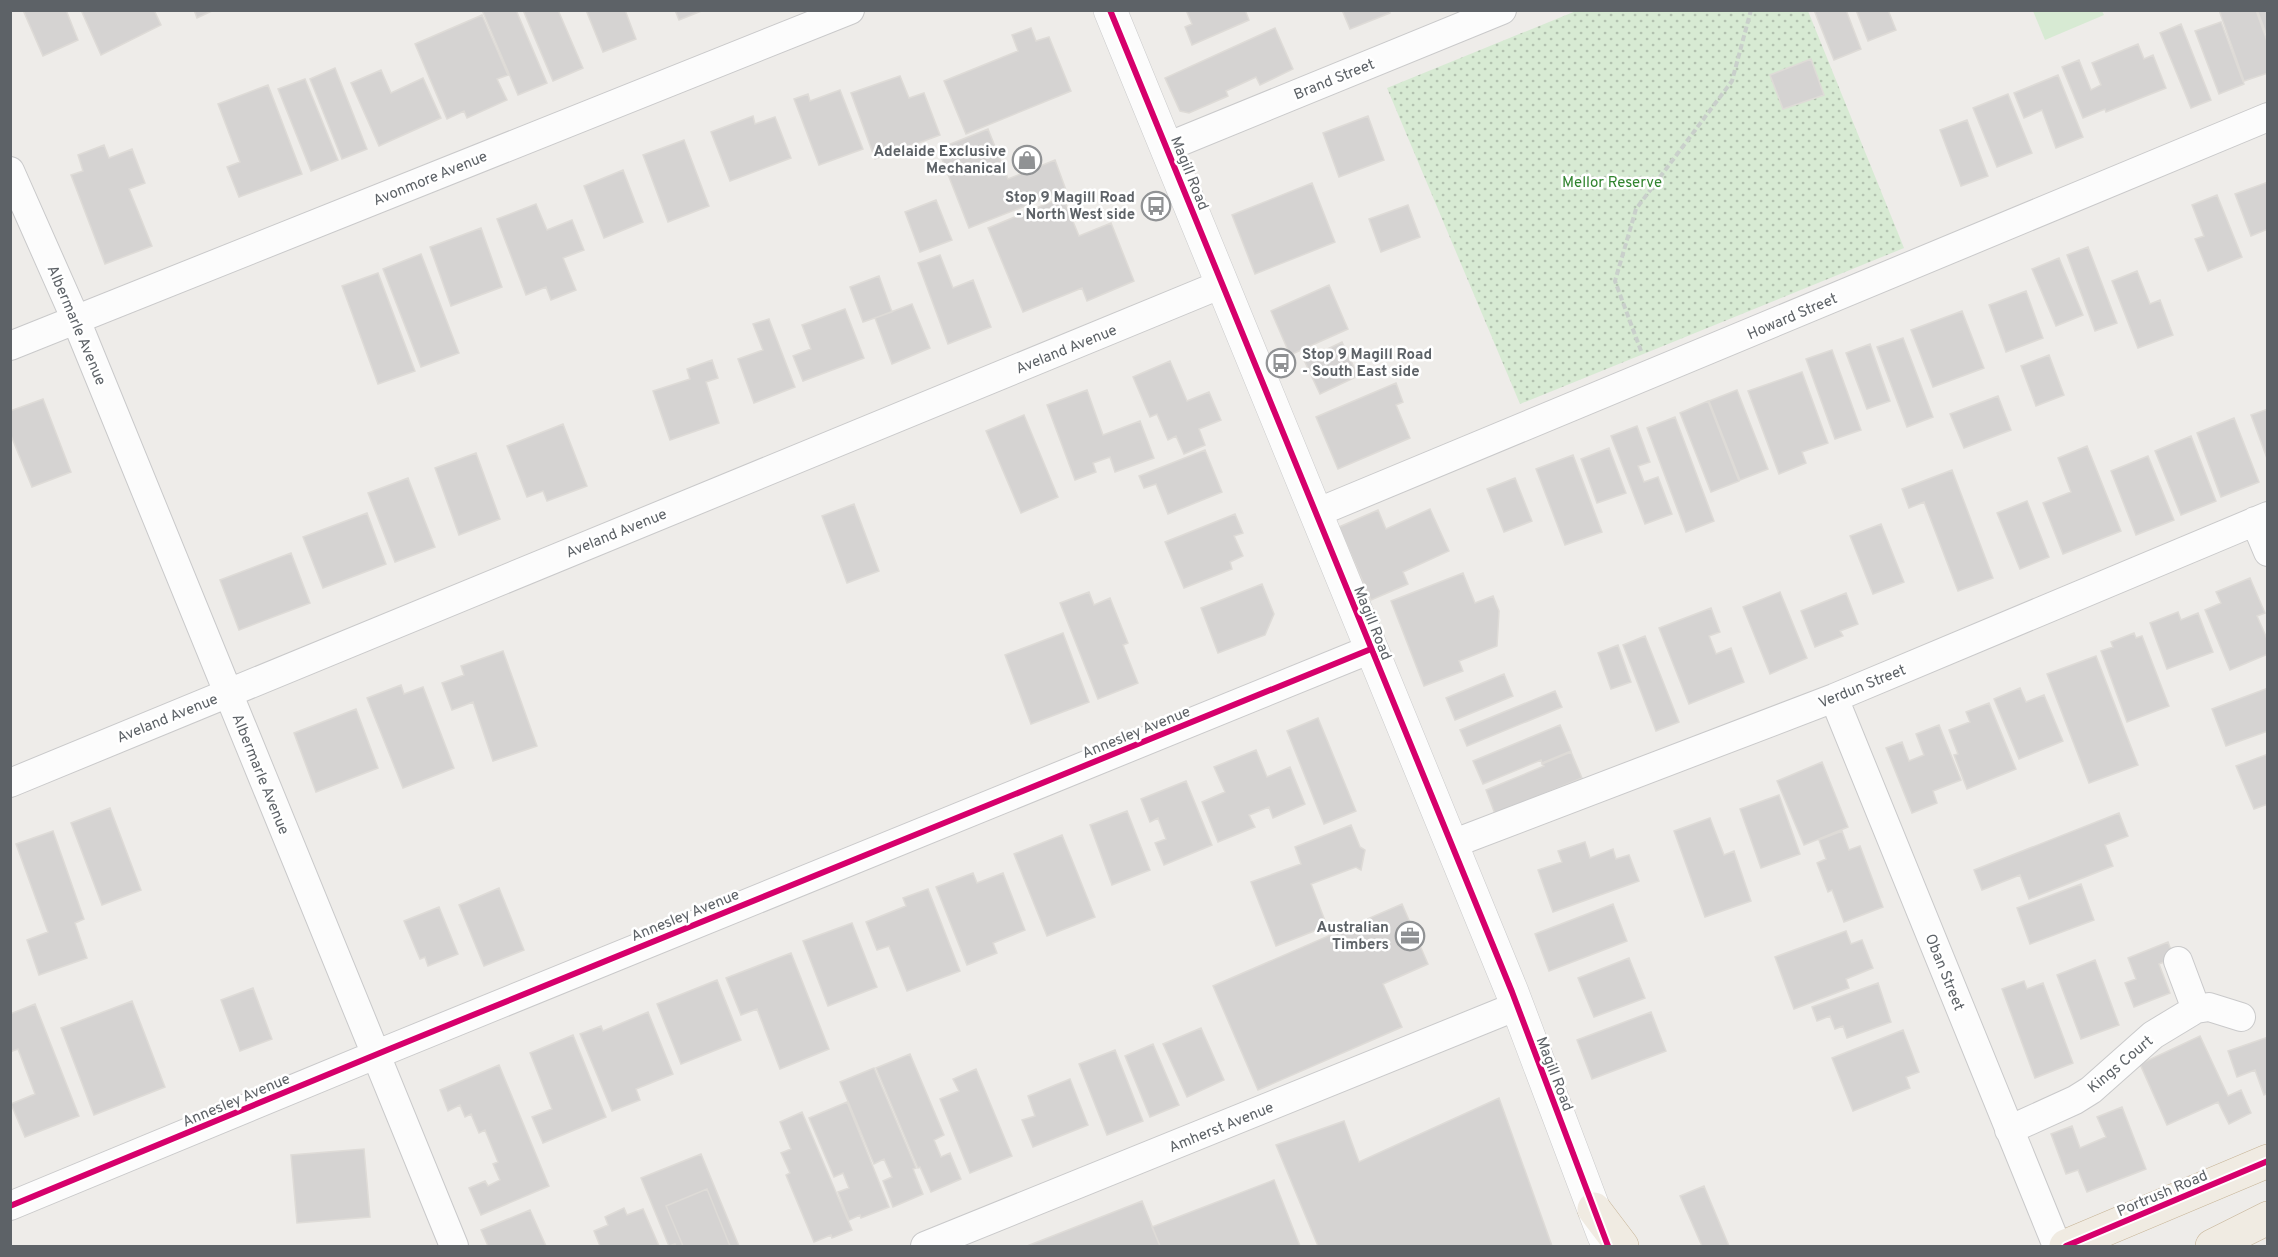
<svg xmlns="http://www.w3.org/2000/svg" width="2278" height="1257" font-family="Overpass,sans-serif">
<defs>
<pattern id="park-dots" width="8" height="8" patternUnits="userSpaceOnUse" patternTransform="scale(1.5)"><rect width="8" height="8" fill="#d7ead3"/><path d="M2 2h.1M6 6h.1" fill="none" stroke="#b2c1af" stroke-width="1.8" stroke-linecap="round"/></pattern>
</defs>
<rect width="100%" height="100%" fill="#eeece9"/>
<path fill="#d7ead3" d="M 2033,11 L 2102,11 L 2104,15 L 2045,40 Z"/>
<path fill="url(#park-dots)" d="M 1576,11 L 1808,11 L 1904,248 L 1520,404 L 1387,88 Z"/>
<path fill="#d5d3d2" stroke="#dedbd7" stroke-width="1.5" d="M 23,10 L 66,10 L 78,40 L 43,56 Z
M 81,10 L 154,10 L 161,25 L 101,55 Z
M 194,10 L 214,10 L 197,18 Z
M 482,10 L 516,10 L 547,83 L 518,95 Z
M 523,10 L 558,10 L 583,68 L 553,81 Z
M 586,10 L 625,10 L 636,39 L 603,52 Z
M 675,10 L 704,10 L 679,20 Z
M 1186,10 L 1245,10 L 1249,20 L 1192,45 L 1185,27 L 1192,24 Z
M 1342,10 L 1389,10 L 1390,13 L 1350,29 Z
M 1814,10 L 1846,10 L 1861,49 L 1834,60 Z
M 1856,10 L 1888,10 L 1896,30 L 1868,41 Z
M 2219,10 L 2256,10 L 2268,44 L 2268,73 L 2244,81 Z
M 2257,10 L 2268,10 L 2268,38 Z
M 482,15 L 508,75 L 497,79 L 507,100 L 467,118 L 464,111 L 447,119 L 415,44 Z
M 2221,22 L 2244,84 L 2219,94 L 2195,31 Z
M 2181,24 L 2211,100 L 2191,108 L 2160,33 Z
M 1031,28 L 1036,41 L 1049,37 L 1071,91 L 966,134 L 944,81 L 1018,51 L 1012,35 Z
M 1275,28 L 1293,69 L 1260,85 L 1256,77 L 1226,91 L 1228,96 L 1189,113 L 1180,111 L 1165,78 Z
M 2138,44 L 2144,59 L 2153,55 L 2166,88 L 2106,112 L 2105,109 L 2083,118 L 2062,67 L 2079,60 L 2091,90 L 2101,85 L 2092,63 Z
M 1811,59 L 1824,95 L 1783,109 L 1770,75 Z
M 335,68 L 367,149 L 342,159 L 310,79 Z
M 381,70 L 391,93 L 423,78 L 441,118 L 379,146 L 351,83 Z
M 2058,75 L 2083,137 L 2056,148 L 2042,110 L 2024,118 L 2014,93 Z
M 900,76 L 909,98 L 924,93 L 940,135 L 875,159 L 851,93 Z
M 305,79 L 338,160 L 311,171 L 278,89 Z
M 268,85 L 302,174 L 239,197 L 227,167 L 240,162 L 218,104 Z
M 840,90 L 863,149 L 819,165 L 794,99 L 808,94 L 810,101 Z
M 2008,94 L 2032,153 L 1997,167 L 1973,108 Z
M 753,116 L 755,124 L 775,117 L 791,158 L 730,181 L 711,132 Z
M 1368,116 L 1384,160 L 1339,177 L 1323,133 Z
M 1967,120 L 1988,176 L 1961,186 L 1940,130 Z
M 988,129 L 1008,179 L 1055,160 L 1066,190 L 969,228 L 938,149 Z
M 684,140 L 709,206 L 668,222 L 643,155 Z
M 104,145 L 109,158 L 132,149 L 145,183 L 129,189 L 152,246 L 105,264 L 71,175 L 83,171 L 78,155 Z
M 623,170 L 643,222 L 604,238 L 584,186 Z
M 2268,182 L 2268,229 L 2251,236 L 2235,194 Z
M 1312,183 L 1335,242 L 1255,274 L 1232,215 Z
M 2217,195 L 2242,257 L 2208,271 L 2195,239 L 2204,236 L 2192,205 Z
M 1063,197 L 1079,236 L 1111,223 L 1134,281 L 1087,301 L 1082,288 L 1023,312 L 988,228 Z
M 936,200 L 952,240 L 920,252 L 905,212 Z
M 536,204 L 547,230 L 572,220 L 584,250 L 563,258 L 576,290 L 551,300 L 546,287 L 526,295 L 497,219 Z
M 1408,205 L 1420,237 L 1381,252 L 1369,219 Z
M 481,228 L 502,287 L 451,306 L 430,247 Z
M 2088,247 L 2117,323 L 2095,331 L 2067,255 Z
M 421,254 L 459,353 L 421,367 L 383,269 Z
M 940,255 L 953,288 L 973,280 L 991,327 L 948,344 L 918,263 Z
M 2059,258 L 2083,315 L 2056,326 L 2032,269 Z
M 2137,271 L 2150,304 L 2160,300 L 2173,335 L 2138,348 L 2112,281 Z
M 378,273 L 415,371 L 378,384 L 342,286 Z
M 879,276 L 892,312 L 863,322 L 850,287 Z
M 1329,285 L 1348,329 L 1290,355 L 1271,311 Z
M 2026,291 L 2043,338 L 2006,352 L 1989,305 Z
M 912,304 L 930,348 L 892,364 L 875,318 Z
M 845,309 L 864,358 L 803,381 L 793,356 L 811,349 L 802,325 Z
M 1962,311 L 1984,368 L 1933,387 L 1911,330 Z
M 769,319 L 795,387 L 754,403 L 738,359 L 763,350 L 753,324 Z
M 1903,338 L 1933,417 L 1907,427 L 1877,347 Z
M 1342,342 L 1358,376 L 1320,394 L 1304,360 Z
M 1870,344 L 1890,401 L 1867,409 L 1846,353 Z
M 1832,350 L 1861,430 L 1835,439 L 1806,359 Z
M 2049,355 L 2064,395 L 2036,406 L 2021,366 Z
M 712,360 L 718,378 L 706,382 L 719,423 L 670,440 L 653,391 L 690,379 L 687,369 Z
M 1170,361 L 1187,401 L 1209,392 L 1221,420 L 1199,429 L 1205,445 L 1184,454 L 1176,436 L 1168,440 L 1157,414 L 1150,417 L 1133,377 Z
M 1802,372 L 1828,443 L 1802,452 L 1806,463 L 1779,474 L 1748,391 Z
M 1396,383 L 1403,402 L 1396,405 L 1410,438 L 1338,469 L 1316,417 Z
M 1087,390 L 1103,435 L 1140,421 L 1154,458 L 1115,472 L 1110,457 L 1093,463 L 1096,472 L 1075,480 L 1047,405 Z
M 1737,390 L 1768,469 L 1740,480 L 1709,401 Z
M 1998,396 L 2011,430 L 1964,448 L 1950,414 Z
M 43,399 L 71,472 L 32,487 L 10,433 L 10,411 Z
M 1708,401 L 1739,481 L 1711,492 L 1680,413 Z
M 2268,409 L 2268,461 L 2251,415 Z
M 1024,415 L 1058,497 L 1021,513 L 986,431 Z
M 1675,417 L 1714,521 L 1686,532 L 1647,428 Z
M 2234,418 L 2259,482 L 2221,497 L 2197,433 Z
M 563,424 L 587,486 L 547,501 L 543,491 L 527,497 L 507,446 Z
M 1637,426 L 1650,462 L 1638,466 L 1644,482 L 1658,477 L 1672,514 L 1645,524 L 1611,436 Z
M 2191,436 L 2216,501 L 2181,515 L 2155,451 Z
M 2087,446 L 2121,531 L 2063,554 L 2043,503 L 2071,492 L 2058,458 Z
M 1609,448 L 1626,493 L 1597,503 L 1581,459 Z
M 1205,450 L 1222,492 L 1168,514 L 1156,484 L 1144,488 L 1139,476 Z
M 476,453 L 500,519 L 459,535 L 435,468 Z
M 1573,455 L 1602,532 L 1565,545 L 1536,469 Z
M 2148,456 L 2174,520 L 2136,535 L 2111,471 Z
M 1952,470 L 1993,578 L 1958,591 L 1924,502 L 1909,508 L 1902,489 Z
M 408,478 L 435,547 L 395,562 L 368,493 Z
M 1515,478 L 1532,521 L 1504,532 L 1487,489 Z
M 2027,501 L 2049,557 L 2020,569 L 1997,513 Z
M 854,504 L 879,571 L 847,583 L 822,516 Z
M 1430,509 L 1449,551 L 1403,572 L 1408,584 L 1371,600 L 1339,527 L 1378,510 L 1386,529 Z
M 367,513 L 386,564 L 323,588 L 303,537 Z
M 1235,514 L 1243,533 L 1234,536 L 1243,556 L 1230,562 L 1232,569 L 1184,588 L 1165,542 Z
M 1881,524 L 1904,582 L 1873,594 L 1850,536 Z
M 291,553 L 310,603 L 239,630 L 220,580 Z
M 1463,573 L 1475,603 L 1493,596 L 1499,611 L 1497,646 L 1459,661 L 1463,671 L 1424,686 L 1391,601 Z
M 2250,578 L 2265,613 L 2257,616 L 2268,641 L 2268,654 L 2230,670 L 2205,610 L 2221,603 L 2216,592 Z
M 1262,584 L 1274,614 L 1265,635 L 1218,653 L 1201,608 Z
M 1089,592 L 1094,605 L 1110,598 L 1128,643 L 1123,645 L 1138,683 L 1098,699 L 1060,603 Z
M 1780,592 L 1807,658 L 1770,674 L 1743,607 Z
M 1846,593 L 1858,624 L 1840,631 L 1843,636 L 1815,647 L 1801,611 Z
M 1711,608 L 1720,632 L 1709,636 L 1716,654 L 1731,648 L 1744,682 L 1689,704 L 1659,628 Z
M 2178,612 L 2181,620 L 2198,613 L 2213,652 L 2167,669 L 2150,623 Z
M 1063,633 L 1089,702 L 1031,724 L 1005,655 Z
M 2134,633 L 2136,638 L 2142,636 L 2169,706 L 2127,722 L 2101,651 L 2113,647 L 2111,642 Z
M 1645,636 L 1679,722 L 1656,731 L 1623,645 Z
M 1618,645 L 1631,682 L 1611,689 L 1598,653 Z
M 503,651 L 537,746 L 493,761 L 473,702 L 452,710 L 442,683 L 464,675 L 461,666 Z
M 2096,656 L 2138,765 L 2089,783 L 2047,674 Z
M 1504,674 L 1513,696 L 1455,720 L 1446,698 Z
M 401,685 L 404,694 L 423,687 L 454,768 L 403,788 L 367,698 Z
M 2020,688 L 2026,702 L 2044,695 L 2063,741 L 2019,759 L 1994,699 Z
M 2268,688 L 2268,731 L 2226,746 L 2212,709 Z
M 1555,691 L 1562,707 L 1467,746 L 1460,730 Z
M 1989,703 L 2016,769 L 1967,789 L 1954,755 L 1958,754 L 1949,730 L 1970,722 L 1966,712 Z
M 356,709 L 378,768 L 316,792 L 294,733 Z
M 1318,718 L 1356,811 L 1324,824 L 1287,731 Z
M 1560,725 L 1571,751 L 1542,763 L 1541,760 L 1483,784 L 1473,761 Z
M 1939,725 L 1961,780 L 1933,791 L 1937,803 L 1912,813 L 1886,748 L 1902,742 L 1909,761 L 1924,755 L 1916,734 Z
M 1256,750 L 1267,777 L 1290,767 L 1305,804 L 1273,818 L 1269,807 L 1249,815 L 1255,827 L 1218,842 L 1202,802 L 1225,792 L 1214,767 Z
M 1571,752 L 1582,778 L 1495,814 L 1486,790 L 1544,766 L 1542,764 Z
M 2268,754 L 2268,804 L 2254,809 L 2236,766 Z
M 1822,762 L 1848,827 L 1804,845 L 1777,781 Z
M 1186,781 L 1212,845 L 1164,865 L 1155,843 L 1166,839 L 1158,818 L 1150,822 L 1141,799 Z
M 1779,795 L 1800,854 L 1761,868 L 1740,809 Z
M 110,808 L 141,890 L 102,905 L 71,823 Z
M 1127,811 L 1150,870 L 1112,885 L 1090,825 Z
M 2119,813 L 2128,836 L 2105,845 L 2113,866 L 2029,899 L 2020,875 L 1982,890 L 1974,870 Z
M 1710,818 L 1724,855 L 1734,851 L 1751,901 L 1705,917 L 1674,831 Z
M 1351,825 L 1360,847 L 1365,850 L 1361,870 L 1356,867 L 1311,884 L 1327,926 L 1276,946 L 1251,882 L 1301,864 L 1295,847 Z
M 53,831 L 84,919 L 75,923 L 87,958 L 39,975 L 27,940 L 48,932 L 16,844 Z
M 1842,831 L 1849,850 L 1860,846 L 1883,907 L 1844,922 L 1832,890 L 1828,892 L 1817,863 L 1826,859 L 1819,840 Z
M 1062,835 L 1095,917 L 1047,936 L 1014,854 Z
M 1585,842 L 1590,858 L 1613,849 L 1616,859 L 1629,855 L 1639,881 L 1553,912 L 1538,870 L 1562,862 L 1558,851 Z
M 973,873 L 977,883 L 1003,873 L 1025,930 L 993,943 L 997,953 L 967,965 L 936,887 Z
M 2081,884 L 2094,920 L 2030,944 L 2017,908 Z
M 499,888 L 524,950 L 484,966 L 459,905 Z
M 928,889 L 960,971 L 907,991 L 889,946 L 877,950 L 866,922 L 906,906 L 903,898 Z
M 1402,904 L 1428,964 L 1383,984 L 1402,1027 L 1258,1090 L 1213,986 Z
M 1613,904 L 1627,941 L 1549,971 L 1535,934 Z
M 439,907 L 458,954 L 428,966 L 425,957 L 420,959 L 404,921 Z
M 852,923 L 877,987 L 828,1006 L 803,941 Z
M 1846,931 L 1851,944 L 1862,940 L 1873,968 L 1846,979 L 1849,988 L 1794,1009 L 1775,957 Z
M 2168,942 L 2174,958 L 2159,964 L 2170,993 L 2134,1007 L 2125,983 L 2136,979 L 2128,958 Z
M 791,953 L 829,1049 L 780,1069 L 757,1009 L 741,1015 L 726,978 Z
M 1629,958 L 1645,998 L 1594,1017 L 1578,978 Z
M 2095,960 L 2119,1025 L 2081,1039 L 2057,975 Z
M 717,980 L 741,1040 L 681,1064 L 657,1004 Z
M 2024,981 L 2027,989 L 2043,983 L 2073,1063 L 2035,1078 L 2002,989 Z
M 1878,983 L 1891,1022 L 1847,1038 L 1843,1026 L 1835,1029 L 1830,1016 L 1817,1021 L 1812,1007 Z
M 253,988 L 272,1039 L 240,1051 L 221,1000 Z
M 132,1001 L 165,1087 L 94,1115 L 61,1028 Z
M 35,1004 L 79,1116 L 25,1137 L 11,1104 L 35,1094 L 18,1049 L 10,1052 L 10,1014 Z
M 648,1012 L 673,1074 L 636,1089 L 640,1100 L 612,1111 L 580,1034 L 601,1026 L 603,1031 Z
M 1651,1012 L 1666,1051 L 1592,1079 L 1577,1040 Z
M 1201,1028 L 1224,1080 L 1187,1097 L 1163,1044 Z
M 1903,1030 L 1919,1072 L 1906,1077 L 1910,1088 L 1853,1111 L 1832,1058 Z
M 573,1035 L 606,1117 L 543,1143 L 532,1117 L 552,1109 L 530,1053 Z
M 2200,1036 L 2228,1096 L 2241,1090 L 2251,1113 L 2229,1124 L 2218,1102 L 2167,1125 L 2140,1064 Z
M 2268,1037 L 2268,1093 L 2264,1095 L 2255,1070 L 2237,1077 L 2228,1051 Z
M 1153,1044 L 1179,1105 L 1150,1117 L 1125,1056 Z
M 1115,1050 L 1143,1121 L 1107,1135 L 1079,1064 Z
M 910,1054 L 944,1135 L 934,1140 L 941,1157 L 950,1153 L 961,1179 L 931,1192 L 920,1167 L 918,1168 L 876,1068 Z
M 499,1065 L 549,1186 L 481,1215 L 469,1188 L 485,1181 L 488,1186 L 500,1180 L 493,1164 L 498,1162 L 485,1130 L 479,1133 L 471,1114 L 465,1117 L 460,1105 L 448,1111 L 440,1090 Z
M 874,1068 L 916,1168 L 913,1169 L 923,1194 L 893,1207 L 883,1181 L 892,1177 L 884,1159 L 874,1164 L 840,1082 Z
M 976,1069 L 1012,1156 L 970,1173 L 940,1099 L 959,1091 L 953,1079 Z
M 1070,1079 L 1088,1125 L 1033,1147 L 1022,1120 L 1035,1116 L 1028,1096 Z
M 1499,1098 L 1552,1246 L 1318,1246 L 1276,1145 L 1344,1121 L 1359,1162 Z
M 847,1102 L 889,1207 L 861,1218 L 860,1215 L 849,1220 L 838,1192 L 849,1188 L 843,1173 L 834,1177 L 809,1118 Z
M 2122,1107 L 2146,1169 L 2087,1192 L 2078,1170 L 2066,1174 L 2051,1134 L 2072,1126 L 2080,1148 L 2106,1137 L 2097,1117 Z
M 802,1112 L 852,1230 L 832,1238 L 831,1235 L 814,1242 L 786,1175 L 790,1173 L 781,1153 L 791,1149 L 780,1122 Z
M 364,1149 L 370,1217 L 297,1223 L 291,1155 Z
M 701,1154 L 739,1246 L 676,1246 L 675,1244 L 669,1246 L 641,1178 Z
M 1274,1180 L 1300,1246 L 1160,1246 L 1152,1227 Z
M 1704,1186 L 1729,1246 L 1702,1246 L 1680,1196 Z
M 707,1189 L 730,1246 L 683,1246 L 666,1206 Z
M 1142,1201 L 1160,1246 L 1027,1246 Z
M 624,1208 L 627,1215 L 643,1209 L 659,1246 L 600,1246 L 594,1231 L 608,1225 L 605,1217 Z
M 530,1210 L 546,1246 L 488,1246 L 481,1230 Z"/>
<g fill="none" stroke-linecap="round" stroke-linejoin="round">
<g stroke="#c9c9ca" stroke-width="30">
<path id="street" d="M 1167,147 L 1502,10
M 10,171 L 76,320 L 454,1246
M 10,346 L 850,10
M 1316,513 L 2268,117
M 2255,521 L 2268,552
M 1834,698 L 2057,1246
M 10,783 L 1222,284
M 1452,844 L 1834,698 L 2268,516
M 2178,961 L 2196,1009
M 2009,1130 L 2075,1100 L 2091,1090 L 2153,1035 L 2196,1009 L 2209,1007 L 2241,1017
M 10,1206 L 392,1048 L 1371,649
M 925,1246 L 1517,1006"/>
</g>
<g stroke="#cacacb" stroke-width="34">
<path id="secondary" d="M 1110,10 L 1512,992 L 1604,1236"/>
</g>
<g stroke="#c6b395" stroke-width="34">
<path id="highway" d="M 1594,1209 L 1622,1246
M 2066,1246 L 2268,1161
M 2212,1246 L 2268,1218"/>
</g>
<path stroke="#c9cfcb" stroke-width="4" stroke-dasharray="6 3" stroke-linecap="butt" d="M 1641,351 L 1615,281 L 1636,209 L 1732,81 L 1751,10"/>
<use href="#street" stroke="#fcfcfc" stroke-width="28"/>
<use href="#secondary" stroke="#fcfcfc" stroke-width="33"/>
<use href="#highway" stroke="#f0ebe2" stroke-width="33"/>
<g stroke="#fff" stroke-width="10">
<path id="cycleway" d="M 1110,10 L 1512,992 L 1608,1246
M 10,1206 L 392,1048 L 1371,649
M 2066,1246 L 2268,1161"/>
</g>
<use href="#cycleway" stroke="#d6006c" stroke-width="6"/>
</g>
<defs>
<g id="shop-ring" transform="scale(1.5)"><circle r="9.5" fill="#fff" stroke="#909294" stroke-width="1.5"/><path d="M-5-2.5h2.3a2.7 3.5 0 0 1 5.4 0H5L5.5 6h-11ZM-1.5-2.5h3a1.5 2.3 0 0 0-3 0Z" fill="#909294"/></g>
<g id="bus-ring" transform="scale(1.5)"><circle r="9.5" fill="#fff" stroke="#909294" stroke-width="1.5"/><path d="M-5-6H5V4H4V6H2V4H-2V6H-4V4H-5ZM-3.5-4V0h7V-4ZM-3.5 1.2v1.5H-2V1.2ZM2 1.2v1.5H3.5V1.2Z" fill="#909294"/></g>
<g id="office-ring" transform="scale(1.5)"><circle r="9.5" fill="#fff" stroke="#909294" stroke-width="1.5"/><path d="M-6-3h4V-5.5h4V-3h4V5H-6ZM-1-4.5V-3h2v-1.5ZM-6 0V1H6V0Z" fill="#909294"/></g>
</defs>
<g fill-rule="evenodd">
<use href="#shop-ring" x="1027" y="160"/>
<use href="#bus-ring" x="1156" y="206"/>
<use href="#bus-ring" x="1281" y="363"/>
<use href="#office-ring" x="1410" y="936"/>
</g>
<g text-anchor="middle" stroke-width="5" stroke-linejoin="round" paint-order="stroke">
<g font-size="15" fill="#5d6267" stroke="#fff">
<text transform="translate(1334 79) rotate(-22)" y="5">Brand Street</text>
<text transform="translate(1190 173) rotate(68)" y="5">Magill Road</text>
<text transform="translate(430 178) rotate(-22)" y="5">Avonmore Avenue</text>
<text transform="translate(1792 316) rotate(-23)" y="5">Howard Street</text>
<text transform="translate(77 325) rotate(67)" y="5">Albermarle Avenue</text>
<text transform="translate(1066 349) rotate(-22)" y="5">Aveland Avenue</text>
<text transform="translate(616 533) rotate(-22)" y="5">Aveland Avenue</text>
<text transform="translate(1373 623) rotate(68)" y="5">Magill Road</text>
<text transform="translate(1862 686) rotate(-22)" y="5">Verdun Street</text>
<text transform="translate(167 718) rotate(-22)" y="5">Aveland Avenue</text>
<text transform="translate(1136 732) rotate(-22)" y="5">Annesley Avenue</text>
<text transform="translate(261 774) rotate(68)" y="5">Albermarle Avenue</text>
<text transform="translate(685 915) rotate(-22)" y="5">Annesley Avenue</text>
<text transform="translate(1945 972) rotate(68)" y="5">Oban Street</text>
<text transform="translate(2120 1064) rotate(-40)" y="5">Kings Court</text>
<text transform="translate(1555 1074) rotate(69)" y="5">Magill Road</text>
<text transform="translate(236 1100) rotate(-23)" y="5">Annesley Avenue</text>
<text transform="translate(1221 1127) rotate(-22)" y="5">Amherst Avenue</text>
<text transform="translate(2162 1193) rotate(-23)" y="5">Portrush Road</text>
</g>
<g font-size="15" font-weight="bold" fill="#5d6267" stroke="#fff" text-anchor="end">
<text x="1006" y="156">Adelaide Exclusive<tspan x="1006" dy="17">Mechanical</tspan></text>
<text x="1135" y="202">Stop 9 Magill Road<tspan x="1135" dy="17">- North West side</tspan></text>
<text x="1302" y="359" text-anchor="start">Stop 9 Magill Road<tspan x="1302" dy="17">- South East side</tspan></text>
<text x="1389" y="932">Australian<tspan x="1389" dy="17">Timbers</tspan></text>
</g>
<g font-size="15" fill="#31842f" stroke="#fff">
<text x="1612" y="187">Mellor Reserve</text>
</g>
</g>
<rect width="2278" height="1257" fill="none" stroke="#5d6267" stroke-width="24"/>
</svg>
